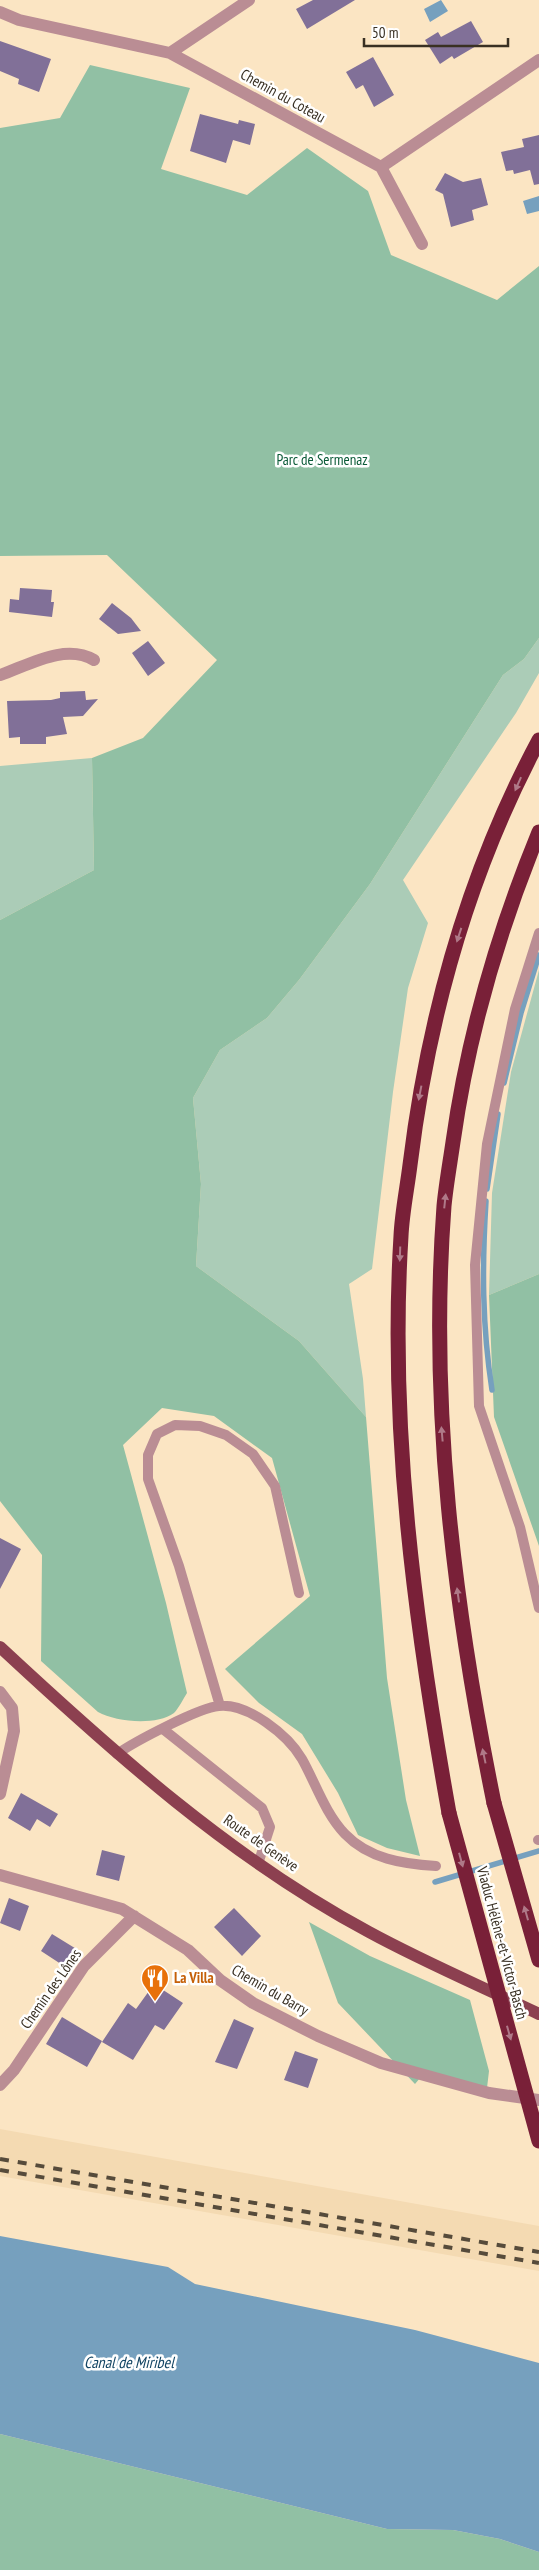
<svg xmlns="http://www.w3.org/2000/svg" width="539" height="2570" font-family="'PT Sans Narrow',sans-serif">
<rect width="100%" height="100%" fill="#fbe5c3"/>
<path fill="#f4dab2" d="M 0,2129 L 539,2226 L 539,2271 L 0,2176 Z"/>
<path fill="#abccb7" d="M 539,638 L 539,673 L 516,713 L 403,880 L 428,923 L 408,988 L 393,1092 L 372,1269 L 349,1284 L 363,1379 L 366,1417 L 299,1341 L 196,1266 L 201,1184 L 193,1098 L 220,1050 L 267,1018 L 299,980 L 370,884 L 503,675 L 524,659 Z
M 92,758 L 94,870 L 0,920 L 0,766 Z
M 539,970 L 539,1274 L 489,1295 L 492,1193 L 511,1072 Z"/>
<path fill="#91c0a4" d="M 90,65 L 190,88 L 161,169 L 247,195 L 307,148 L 368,191 L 391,255 L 497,300 L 539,266 L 539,638 L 524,659 L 503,675 L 370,884 L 299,980 L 267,1018 L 220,1050 L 193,1098 L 201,1184 L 196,1266 L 299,1341 L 366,1417 L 387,1678 L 406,1800 L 420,1856 L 387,1848 L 358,1835 L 338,1793 L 302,1734 L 259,1703 L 225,1669 L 310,1596 L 272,1458 L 214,1416 L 162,1408 L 123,1445 L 166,1603 L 187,1693 C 183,1699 179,1708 174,1713 C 156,1726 116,1722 98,1712 L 41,1661 L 42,1555 L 0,1501 L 0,920 L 94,870 L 92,758 L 143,738 L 217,660 L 107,555 L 0,556 L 0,128 L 60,118 Z
M 539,1274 L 539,1546 L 494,1417 L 489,1295 Z
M 309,1922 L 370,1956 L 470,2000 L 489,2071 L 487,2088 L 425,2072 L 415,2084 L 338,2003 Z
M 0,2434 L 387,2529 L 453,2530 L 500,2539 L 539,2552 L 539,2570 L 0,2570 Z"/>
<path fill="#76a0be" d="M 441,0 L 448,11 L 430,22 L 424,9 Z
M 539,196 L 539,211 L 527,214 L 523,201 Z
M 0,2236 L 168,2267 L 195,2284 L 415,2330 L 539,2363 L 539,2552 L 500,2539 L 453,2530 L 387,2529 L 0,2434 Z"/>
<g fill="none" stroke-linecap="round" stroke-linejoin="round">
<path stroke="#76a0be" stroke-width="5.5" d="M 504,1083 L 521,1013 L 539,955
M 487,1189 L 498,1114
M 486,1201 C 482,1266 482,1325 492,1390
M 435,1882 L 539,1851"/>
</g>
<path fill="#817098" d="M 313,0 L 355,0 L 307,29 L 296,9 Z
M 471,21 L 483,42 L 454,59 L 452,56 L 440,64 L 425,40 L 438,32 L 441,37 Z
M 0,41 L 51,59 L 39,92 L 18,84 L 19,79 L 0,71 Z
M 373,57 L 394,95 L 374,107 L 363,85 L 356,89 L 346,72 Z
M 200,114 L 238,124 L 239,120 L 255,124 L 250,145 L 233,140 L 226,163 L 190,151 Z
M 539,135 L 539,184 L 534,185 L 530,170 L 514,174 L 513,170 L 506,171 L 501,152 L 524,147 L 522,139 Z
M 445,173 L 463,182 L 481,178 L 488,205 L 472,210 L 474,220 L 451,227 L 443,194 L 435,190 Z
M 20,588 L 52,590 L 51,602 L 54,602 L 52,617 L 9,612 L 10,599 L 19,600 Z
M 112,603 L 131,618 L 141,631 L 118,634 L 99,619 Z
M 148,641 L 165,663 L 148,676 L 132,653 Z
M 85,691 L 86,700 L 98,699 L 83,716 L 63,717 L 67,734 L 46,737 L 46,744 L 20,744 L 20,737 L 9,738 L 7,701 L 51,700 L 60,698 L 60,692 Z
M 0,1538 L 21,1549 L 0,1589 Z
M 21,1793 L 58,1814 L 50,1827 L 37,1819 L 30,1831 L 8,1818 Z
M 102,1850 L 125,1856 L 119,1881 L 96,1875 Z
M 9,1898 L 29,1906 L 20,1931 L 0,1923 Z
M 234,1908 L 261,1936 L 242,1956 L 214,1927 Z
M 52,1934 L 78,1950 L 67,1968 L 41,1951 Z
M 154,1984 L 183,2003 L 164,2030 L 155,2025 L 133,2060 L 102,2042 L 128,2003 L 136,2009 Z
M 62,2017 L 102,2041 L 87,2067 L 46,2044 Z
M 234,2019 L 254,2028 L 237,2069 L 215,2062 Z
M 295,2051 L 318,2059 L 308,2088 L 284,2080 Z"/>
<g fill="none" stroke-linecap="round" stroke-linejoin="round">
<path stroke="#ba8d94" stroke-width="10" d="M 539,933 L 515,1009 L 487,1144 L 475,1265 L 479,1406 L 520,1527 L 539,1608
M 220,1706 L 179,1566 L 148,1479 L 148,1455 L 157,1434 L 175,1425 L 200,1426 L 226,1435 L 253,1454 L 275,1486 L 299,1593
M 163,1729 L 262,1808 L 270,1827 L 258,1864
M 117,1754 C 134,1742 200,1707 219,1706 C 248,1703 288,1735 302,1759 C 316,1784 325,1813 345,1834 C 369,1859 403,1864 436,1866
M 538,1840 L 539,1840"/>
<path stroke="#ba8d94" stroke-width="12" d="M 0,12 L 19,20 L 170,53 L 381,167 L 539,60
M 170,53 L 249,0
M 381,167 L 422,244
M 0,675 C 29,665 65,643 94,660
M 0,1692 L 12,1708 L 14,1731 L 0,1794
M 0,1875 L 122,1909 L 188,1950 L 220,1980 L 253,2003 L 318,2036 L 381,2063 L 489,2093 L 539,2100
M 0,2085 L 14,2070 L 84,1966 L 134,1916"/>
<path stroke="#8c4050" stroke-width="12" d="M 0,1647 C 114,1753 231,1858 369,1932 C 424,1962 483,1987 539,2014"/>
<path stroke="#792038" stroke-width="15" d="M 494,1803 C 454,1607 429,1407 444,1206 C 446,1185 450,1163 453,1142 C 468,1035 498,932 539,832
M 449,1813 C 415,1623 389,1430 401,1236 C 402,1213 407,1189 410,1165 C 428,1018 469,871 539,740"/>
<path stroke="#564b3b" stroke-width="4" stroke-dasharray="9 9" stroke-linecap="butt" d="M 0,2159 L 539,2252
M 0,2170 L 539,2263"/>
<path stroke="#792038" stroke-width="15" d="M 494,1803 L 539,1960
M 449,1813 L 539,2141"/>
</g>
<defs><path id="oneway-solid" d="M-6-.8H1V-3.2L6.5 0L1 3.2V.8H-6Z" transform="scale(1.25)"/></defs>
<g fill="#af7988">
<use href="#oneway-solid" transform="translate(518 784) rotate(114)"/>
<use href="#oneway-solid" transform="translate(459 935) rotate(108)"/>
<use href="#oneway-solid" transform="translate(420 1093) rotate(101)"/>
<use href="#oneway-solid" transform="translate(445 1201) rotate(-84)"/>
<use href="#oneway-solid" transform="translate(400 1254) rotate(92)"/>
<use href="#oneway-solid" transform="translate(442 1434) rotate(-95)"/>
<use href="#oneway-solid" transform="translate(458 1595) rotate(-98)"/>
<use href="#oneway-solid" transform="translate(484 1756) rotate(-102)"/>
<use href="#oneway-solid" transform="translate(461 1860) rotate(75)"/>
<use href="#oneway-solid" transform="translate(526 1913) rotate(-106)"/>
<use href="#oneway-solid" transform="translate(509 2033) rotate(74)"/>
</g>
<defs>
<g id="restaurant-pin" transform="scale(1.4375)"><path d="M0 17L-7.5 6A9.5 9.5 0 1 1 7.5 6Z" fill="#e8710a" stroke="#fff"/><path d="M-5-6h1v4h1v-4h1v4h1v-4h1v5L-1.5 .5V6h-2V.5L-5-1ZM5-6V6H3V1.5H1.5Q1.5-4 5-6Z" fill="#fff"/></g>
</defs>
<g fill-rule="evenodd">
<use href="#restaurant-pin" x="155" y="1978"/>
</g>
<g text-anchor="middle" stroke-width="5" stroke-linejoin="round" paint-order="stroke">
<g font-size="15" fill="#393023" stroke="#fff">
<text transform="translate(283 96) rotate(29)" y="5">Chemin du Coteau</text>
<text transform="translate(261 1843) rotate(35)" y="5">Route de Genève</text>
<text transform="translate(502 1943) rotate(75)" y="5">Viaduc Hélène-et-Victor-Basch</text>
<text transform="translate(51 1989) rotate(-55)" y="5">Chemin des Lônes</text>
<text transform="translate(270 1990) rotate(30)" y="5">Chemin du Barry</text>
</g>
<g font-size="15" fill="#0b5b38" stroke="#fff">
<text x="322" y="465">Parc de Sermenaz</text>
</g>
<g font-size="15" font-weight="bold" fill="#c56008" stroke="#fff" text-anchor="start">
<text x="174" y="1983">La Villa</text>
</g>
<g font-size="16" font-style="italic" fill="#134564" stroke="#fff">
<text x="129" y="2368">Canal de Miribel</text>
</g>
</g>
<path d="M364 38v8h144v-8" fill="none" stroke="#393023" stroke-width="2.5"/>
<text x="372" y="38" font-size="15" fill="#393023" stroke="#ffffff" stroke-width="4" paint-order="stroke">50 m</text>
</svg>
